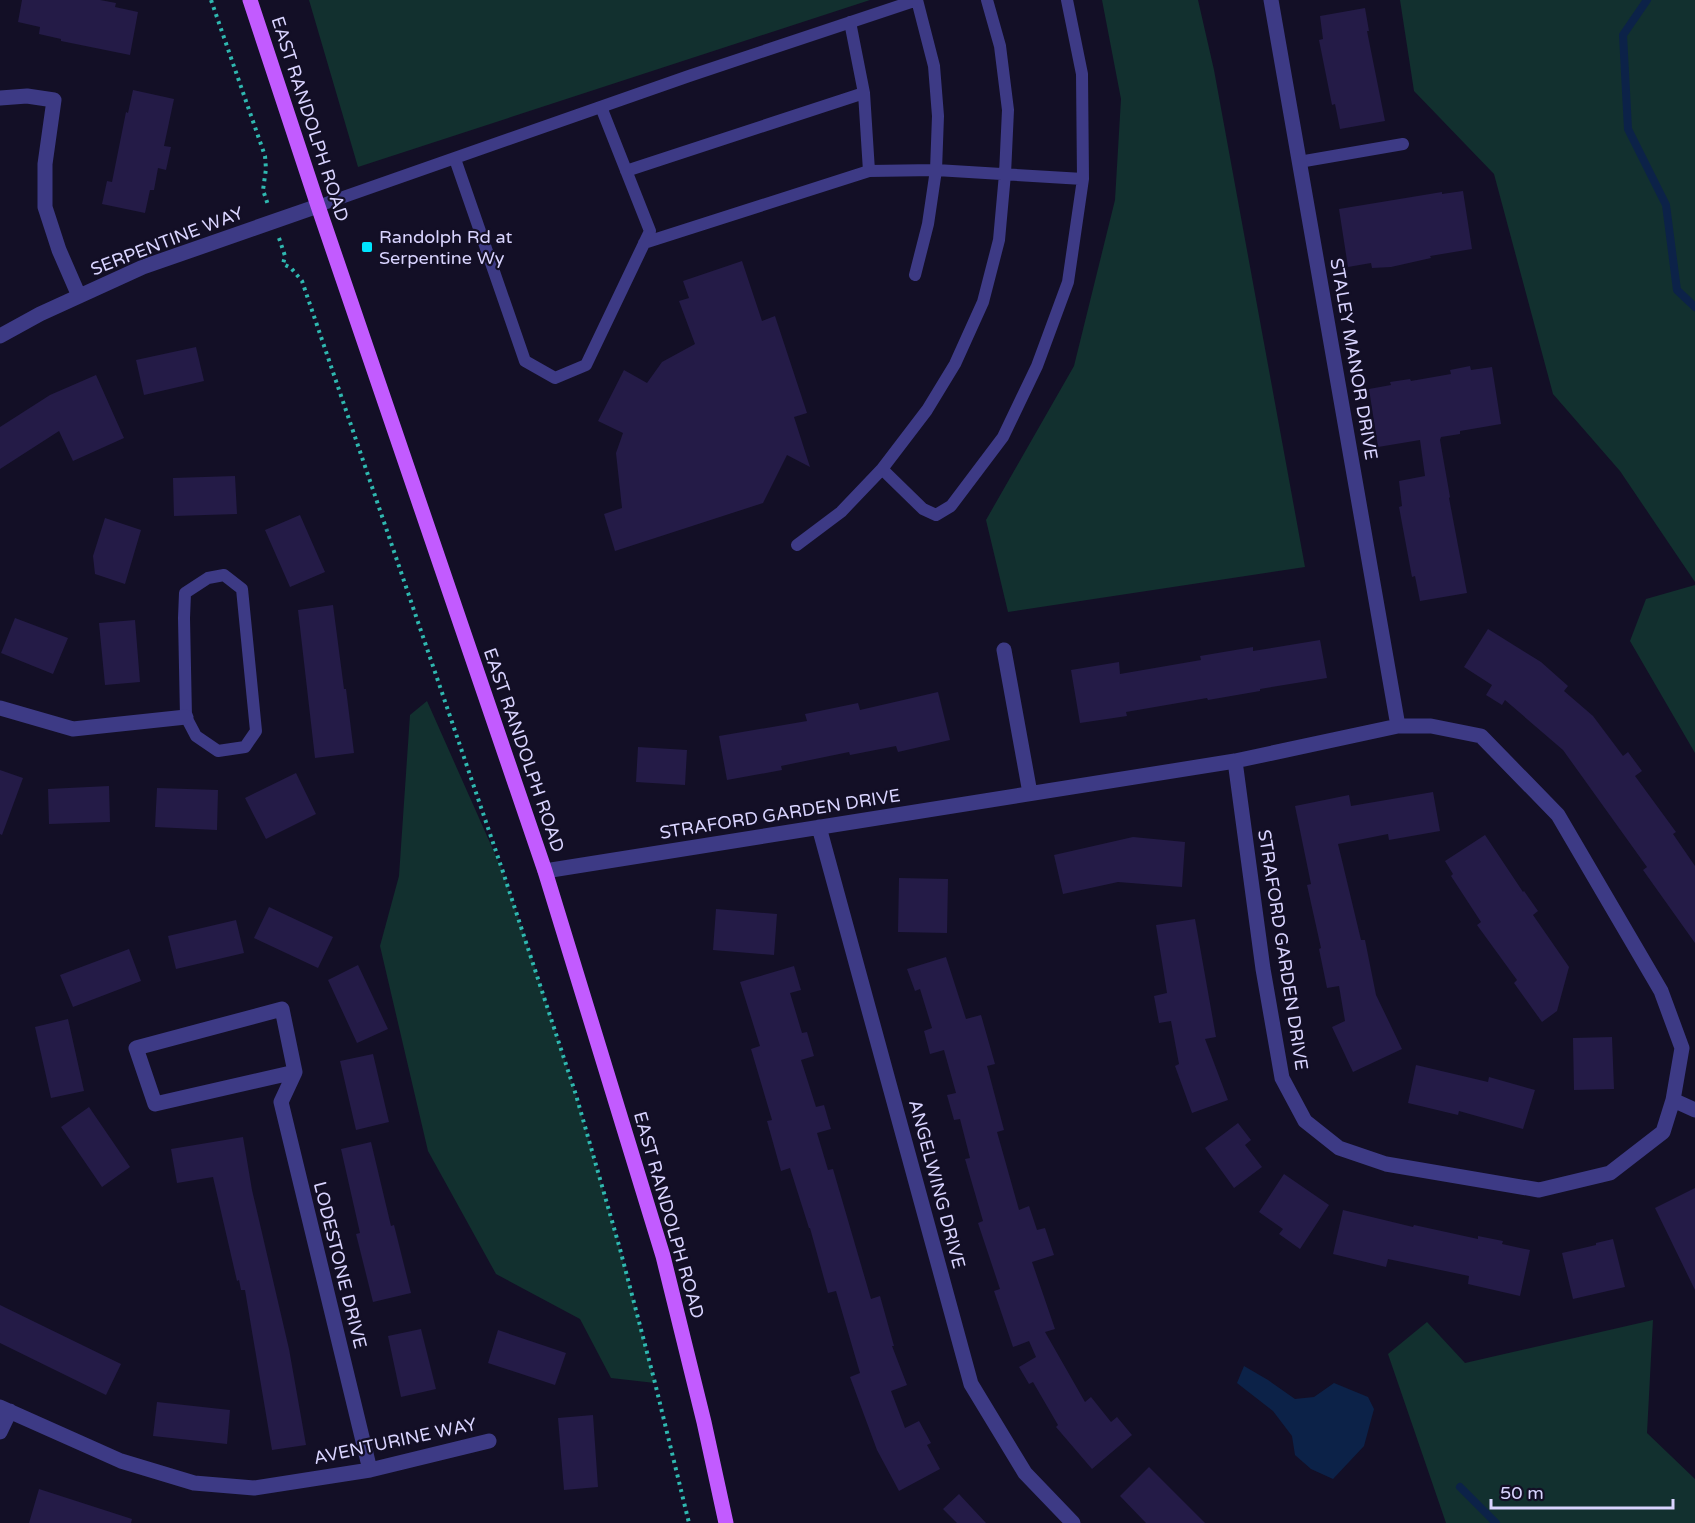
<svg xmlns="http://www.w3.org/2000/svg" width="1695" height="1523" font-family="'Varela Round',sans-serif">
<rect width="100%" height="100%" fill="#130f26"/>
<path fill="#12302f" d="M 309,0 L 870,0 L 358,167 Z
M 1102,0 L 1198,0 L 1214,70 L 1305,567 L 1008,612 L 986,520 L 1074,366 L 1115,200 L 1121,99 Z
M 1400,0 L 1695,0 L 1695,582 L 1620,471 L 1553,394 L 1494,174 L 1414,91 Z
M 1695,585 L 1695,753 L 1630,641 L 1646,599 Z
M 427,701 L 503,872 L 541,986 L 576,1095 L 620,1249 L 655,1383 L 611,1378 L 580,1319 L 496,1274 L 428,1151 L 380,946 L 399,876 L 410,715 Z
M 1653,1320 L 1647,1433 L 1695,1479 L 1695,1523 L 1446,1523 L 1388,1354 L 1427,1322 L 1465,1363 Z"/>
<path fill="#0c2248" d="M 1244,1366 L 1268,1380 L 1295,1399 L 1314,1397 L 1334,1383 L 1368,1397 L 1374,1409 L 1364,1446 L 1333,1479 L 1311,1469 L 1295,1455 L 1292,1436 L 1273,1411 L 1237,1383 Z"/>
<g fill="none" stroke-linecap="round" stroke-linejoin="round">
<path stroke="#0c2248" stroke-width="8" d="M 1647,0 L 1623,35 L 1628,129 L 1666,205 L 1677,290 L 1695,307
M 1460,1487 L 1496,1523"/>
</g>
<path fill="#241b47" d="M 22,0 L 100,0 L 116,3 L 115,7 L 138,12 L 130,55 L 61,41 L 61,39 L 39,34 L 40,27 L 18,22 Z
M 1365,8 L 1369,31 L 1367,31 L 1385,121 L 1340,129 L 1335,104 L 1332,105 L 1319,40 L 1323,39 L 1320,16 Z
M 133,90 L 174,99 L 164,146 L 171,147 L 166,170 L 158,168 L 154,190 L 150,190 L 145,213 L 102,204 L 107,181 L 112,182 L 126,112 L 128,113 Z
M 1463,191 L 1472,249 L 1430,256 L 1431,258 L 1391,267 L 1372,268 L 1371,263 L 1348,267 L 1339,209 L 1442,192 L 1442,194 Z
M 742,261 L 762,321 L 775,316 L 807,413 L 794,417 L 810,467 L 787,455 L 763,503 L 615,551 L 604,514 L 622,508 L 616,453 L 623,433 L 598,421 L 624,370 L 647,383 L 662,362 L 695,344 L 679,301 L 689,298 L 683,281 Z
M 196,347 L 204,381 L 144,395 L 136,360 Z
M 1470,366 L 1471,370 L 1492,367 L 1501,424 L 1460,431 L 1460,434 L 1441,437 L 1440,440 L 1450,497 L 1449,498 L 1467,593 L 1420,601 L 1415,576 L 1412,577 L 1399,507 L 1402,506 L 1399,481 L 1425,476 L 1420,440 L 1378,447 L 1369,389 L 1391,385 L 1390,382 L 1410,379 L 1411,381 L 1451,374 L 1450,370 Z
M 96,375 L 124,438 L 73,461 L 59,431 L 0,469 L 0,427 L 50,395 Z
M 235,476 L 237,514 L 174,516 L 173,478 Z
M 300,515 L 325,572 L 290,587 L 265,530 Z
M 105,518 L 141,530 L 125,584 L 95,574 L 93,556 Z
M 333,605 L 344,689 L 346,689 L 354,753 L 315,758 L 298,610 Z
M 15,618 L 68,638 L 53,674 L 1,653 Z
M 135,620 L 140,682 L 105,685 L 99,623 Z
M 1488,629 L 1541,662 L 1568,686 L 1564,691 L 1593,716 L 1623,756 L 1628,752 L 1642,771 L 1635,776 L 1676,832 L 1673,834 L 1695,866 L 1695,943 L 1643,870 L 1647,867 L 1563,750 L 1505,700 L 1502,705 L 1486,695 L 1492,685 L 1464,667 Z
M 1320,640 L 1327,678 L 1260,689 L 1260,691 L 1208,700 L 1207,698 L 1126,712 L 1127,716 L 1080,723 L 1071,670 L 1119,662 L 1120,674 L 1201,660 L 1200,656 L 1253,647 L 1253,651 Z
M 938,692 L 950,740 L 898,752 L 896,746 L 850,755 L 849,752 L 781,766 L 782,770 L 727,780 L 719,736 L 807,721 L 805,714 L 858,703 L 860,710 Z
M 638,747 L 687,750 L 685,785 L 636,782 Z
M 0,770 L 23,778 L 2,835 L 0,834 Z
M 296,773 L 316,814 L 266,839 L 245,798 Z
M 109,786 L 110,822 L 49,824 L 48,789 Z
M 157,788 L 218,790 L 217,830 L 155,827 Z
M 1433,792 L 1440,831 L 1389,840 L 1388,834 L 1338,844 L 1361,940 L 1365,940 L 1376,995 L 1402,1049 L 1353,1072 L 1332,1027 L 1345,1021 L 1339,986 L 1327,988 L 1319,949 L 1321,948 L 1307,885 L 1311,884 L 1295,806 L 1349,795 L 1351,806 Z
M 1485,835 L 1523,892 L 1524,891 L 1538,911 L 1533,915 L 1569,967 L 1557,1011 L 1542,1022 L 1514,983 L 1517,980 L 1477,925 L 1481,922 L 1451,876 L 1453,874 L 1445,861 Z
M 1133,837 L 1185,842 L 1182,887 L 1118,882 L 1063,894 L 1054,855 Z
M 899,878 L 948,879 L 947,933 L 898,932 Z
M 269,907 L 333,937 L 318,968 L 254,938 Z
M 716,909 L 777,914 L 774,955 L 713,950 Z
M 1195,919 L 1216,1037 L 1205,1039 L 1228,1100 L 1192,1113 L 1175,1066 L 1179,1064 L 1171,1021 L 1159,1023 L 1154,996 L 1167,993 L 1156,925 Z
M 236,920 L 244,953 L 176,969 L 168,936 Z
M 129,949 L 141,981 L 73,1007 L 60,975 Z
M 946,957 L 966,1019 L 981,1015 L 995,1064 L 987,1066 L 1004,1130 L 997,1132 L 1019,1210 L 1029,1206 L 1037,1230 L 1045,1228 L 1054,1255 L 1032,1262 L 1055,1329 L 1045,1332 L 1085,1402 L 1091,1397 L 1111,1422 L 1117,1417 L 1132,1435 L 1092,1469 L 1056,1427 L 1058,1425 L 1033,1382 L 1029,1384 L 1019,1367 L 1036,1357 L 1029,1341 L 1013,1347 L 994,1291 L 1000,1289 L 978,1223 L 983,1221 L 965,1159 L 970,1158 L 960,1119 L 954,1120 L 947,1095 L 956,1093 L 944,1050 L 930,1054 L 924,1031 L 932,1028 L 920,989 L 915,991 L 907,969 Z
M 358,965 L 388,1029 L 357,1043 L 328,980 Z
M 794,966 L 801,990 L 790,993 L 802,1033 L 807,1032 L 814,1056 L 801,1060 L 816,1107 L 824,1105 L 831,1129 L 817,1133 L 828,1170 L 833,1169 L 871,1299 L 880,1296 L 894,1346 L 892,1346 L 907,1385 L 891,1391 L 905,1428 L 919,1421 L 931,1443 L 927,1445 L 940,1469 L 899,1491 L 877,1450 L 850,1377 L 860,1373 L 836,1291 L 828,1293 L 810,1228 L 809,1228 L 790,1168 L 781,1171 L 767,1121 L 772,1120 L 751,1049 L 760,1046 L 740,982 Z
M 68,1019 L 84,1091 L 51,1098 L 35,1027 Z
M 1612,1037 L 1614,1089 L 1574,1090 L 1573,1038 Z
M 373,1054 L 389,1122 L 356,1130 L 340,1061 Z
M 1416,1065 L 1488,1082 L 1489,1077 L 1535,1090 L 1523,1129 L 1459,1111 L 1458,1115 L 1408,1103 Z
M 89,1107 L 130,1167 L 102,1187 L 61,1127 Z
M 1238,1123 L 1251,1140 L 1245,1145 L 1262,1167 L 1234,1188 L 1205,1148 Z
M 243,1137 L 252,1190 L 289,1349 L 306,1445 L 272,1450 L 245,1290 L 241,1290 L 239,1280 L 237,1281 L 213,1177 L 177,1183 L 171,1149 Z
M 371,1142 L 391,1226 L 394,1225 L 411,1293 L 373,1302 L 356,1234 L 360,1233 L 341,1149 Z
M 1284,1174 L 1329,1205 L 1300,1249 L 1279,1234 L 1283,1229 L 1259,1212 Z
M 1695,1188 L 1695,1290 L 1655,1208 Z
M 1343,1210 L 1413,1227 L 1414,1225 L 1478,1239 L 1478,1236 L 1503,1241 L 1502,1244 L 1530,1250 L 1520,1296 L 1468,1284 L 1469,1276 L 1388,1259 L 1386,1267 L 1333,1254 Z
M 1613,1239 L 1625,1287 L 1573,1299 L 1562,1253 L 1596,1245 L 1596,1243 Z
M 0,1305 L 121,1364 L 106,1395 L 0,1343 Z
M 421,1329 L 436,1389 L 401,1397 L 388,1336 Z
M 498,1330 L 566,1353 L 555,1385 L 488,1363 Z
M 157,1402 L 230,1410 L 227,1444 L 153,1436 Z
M 593,1415 L 598,1487 L 564,1490 L 558,1418 Z
M 1149,1467 L 1205,1523 L 1146,1523 L 1120,1496 Z
M 39,1489 L 132,1519 L 131,1523 L 29,1523 Z
M 959,1494 L 986,1523 L 957,1523 L 943,1509 Z"/>
<g fill="none" stroke-linecap="round" stroke-linejoin="round">
<path stroke="#2fb8b0" stroke-width="4" stroke-dasharray="3 4.5" stroke-linecap="butt" d="M 211,0 L 265,156 L 266,169 L 263,190 L 268,205
M 279,238 L 285,256 L 283,264 L 291,268 L 302,281 L 503,872 L 576,1095 L 620,1249 L 655,1383 L 689,1523"/>
<path stroke="#3d3a85" stroke-width="12" d="M 850,22 L 864,93
M 455,159 L 525,361 L 555,378 L 586,365 L 650,231 L 601,107
M 1299,162 L 1403,144
M 626,171 L 864,93 L 869,171
M 318,206 L 689,76 L 917,0 L 934,66 L 938,116 L 936,170 L 928,224 L 915,275
M 644,243 L 869,171 L 936,170 L 1083,179
M 882,469 L 927,410 L 955,364 L 983,302 L 999,240 L 1005,174 L 1008,110 L 1000,46 L 987,0
M 797,545 L 841,512 L 882,469 L 923,509 L 936,515 L 951,506 L 1003,437 L 1037,366 L 1068,282 L 1083,179 L 1082,74 L 1067,0
M 224,575 L 242,589 L 256,731 L 245,747 L 218,751 L 196,736 L 186,717 L 184,618 L 185,593 L 208,578 Z"/>
<path stroke="#3d3a85" stroke-width="15" d="M 1271,0 L 1398,726
M 0,98 L 27,96 L 54,100 L 45,164 L 45,207 L 59,250 L 79,296
M 0,336 L 40,314 L 143,267 L 318,206
M 1004,650 L 1030,793
M 0,708 L 73,729 L 186,717
M 819,827 L 971,1384 L 1025,1473 L 1073,1523
M 545,871 L 1235,761 L 1398,726 L 1431,726 L 1481,736 L 1558,815 L 1661,991 L 1682,1048 L 1673,1100 L 1663,1132 L 1610,1173 L 1539,1190 L 1386,1164 L 1339,1148 L 1305,1121 L 1282,1078 L 1263,969 L 1235,761
M 282,1009 L 295,1072 L 155,1104 L 136,1048 Z
M 295,1072 L 281,1102 L 370,1470
M 1673,1100 L 1695,1110
M 0,1407 L 121,1461 L 194,1483 L 254,1488 L 370,1470 L 489,1441
M 0,1432 L 10,1411"/>
<path stroke="#c25bff" stroke-width="15" d="M 250,0 L 318,206 L 545,871 L 663,1256 L 704,1422 L 726,1523"/>
</g>
<rect fill="#00e5ff" stroke="#130f26" stroke-width="2" x="361" y="241" width="12" height="12" rx="3"/>
<g text-anchor="middle" stroke-width="4.5" stroke-linejoin="round" paint-order="stroke">
<g font-size="18" fill="#d9d4ff" stroke="#130f26">
<text transform="translate(310 119) rotate(72)" y="6">EAST RANDOLPH ROAD</text>
<text transform="translate(167 241) rotate(-21)" y="6">SERPENTINE WAY</text>
<text transform="translate(1354 359) rotate(80)" y="6">STALEY MANOR DRIVE</text>
<text transform="translate(524 750) rotate(71)" y="6">EAST RANDOLPH ROAD</text>
<text transform="translate(780 814) rotate(-9)" y="6">STRAFORD GARDEN DRIVE</text>
<text transform="translate(1283 950) rotate(81)" y="6">STRAFORD GARDEN DRIVE</text>
<text transform="translate(937 1184) rotate(75)" y="6">ANGELWING DRIVE</text>
<text transform="translate(669 1215) rotate(74)" y="6">EAST RANDOLPH ROAD</text>
<text transform="translate(340 1265) rotate(76)" y="6">LODESTONE DRIVE</text>
<text transform="translate(395 1441) rotate(-12)" y="6">AVENTURINE WAY</text>
</g>
<g font-size="18" fill="#d9d4ff" stroke="#130f26" text-anchor="start">
<text x="379" y="243">Randolph Rd at<tspan x="379" dy="21">Serpentine Wy</tspan></text>
</g>
</g>
<path d="M1491 1499v9h182v-9" fill="none" stroke="#d9d4ff" stroke-width="3"/>
<text x="1500" y="1499" font-size="18" fill="#d9d4ff" stroke="#130f26" stroke-width="4.5" paint-order="stroke">50 m</text>
</svg>
